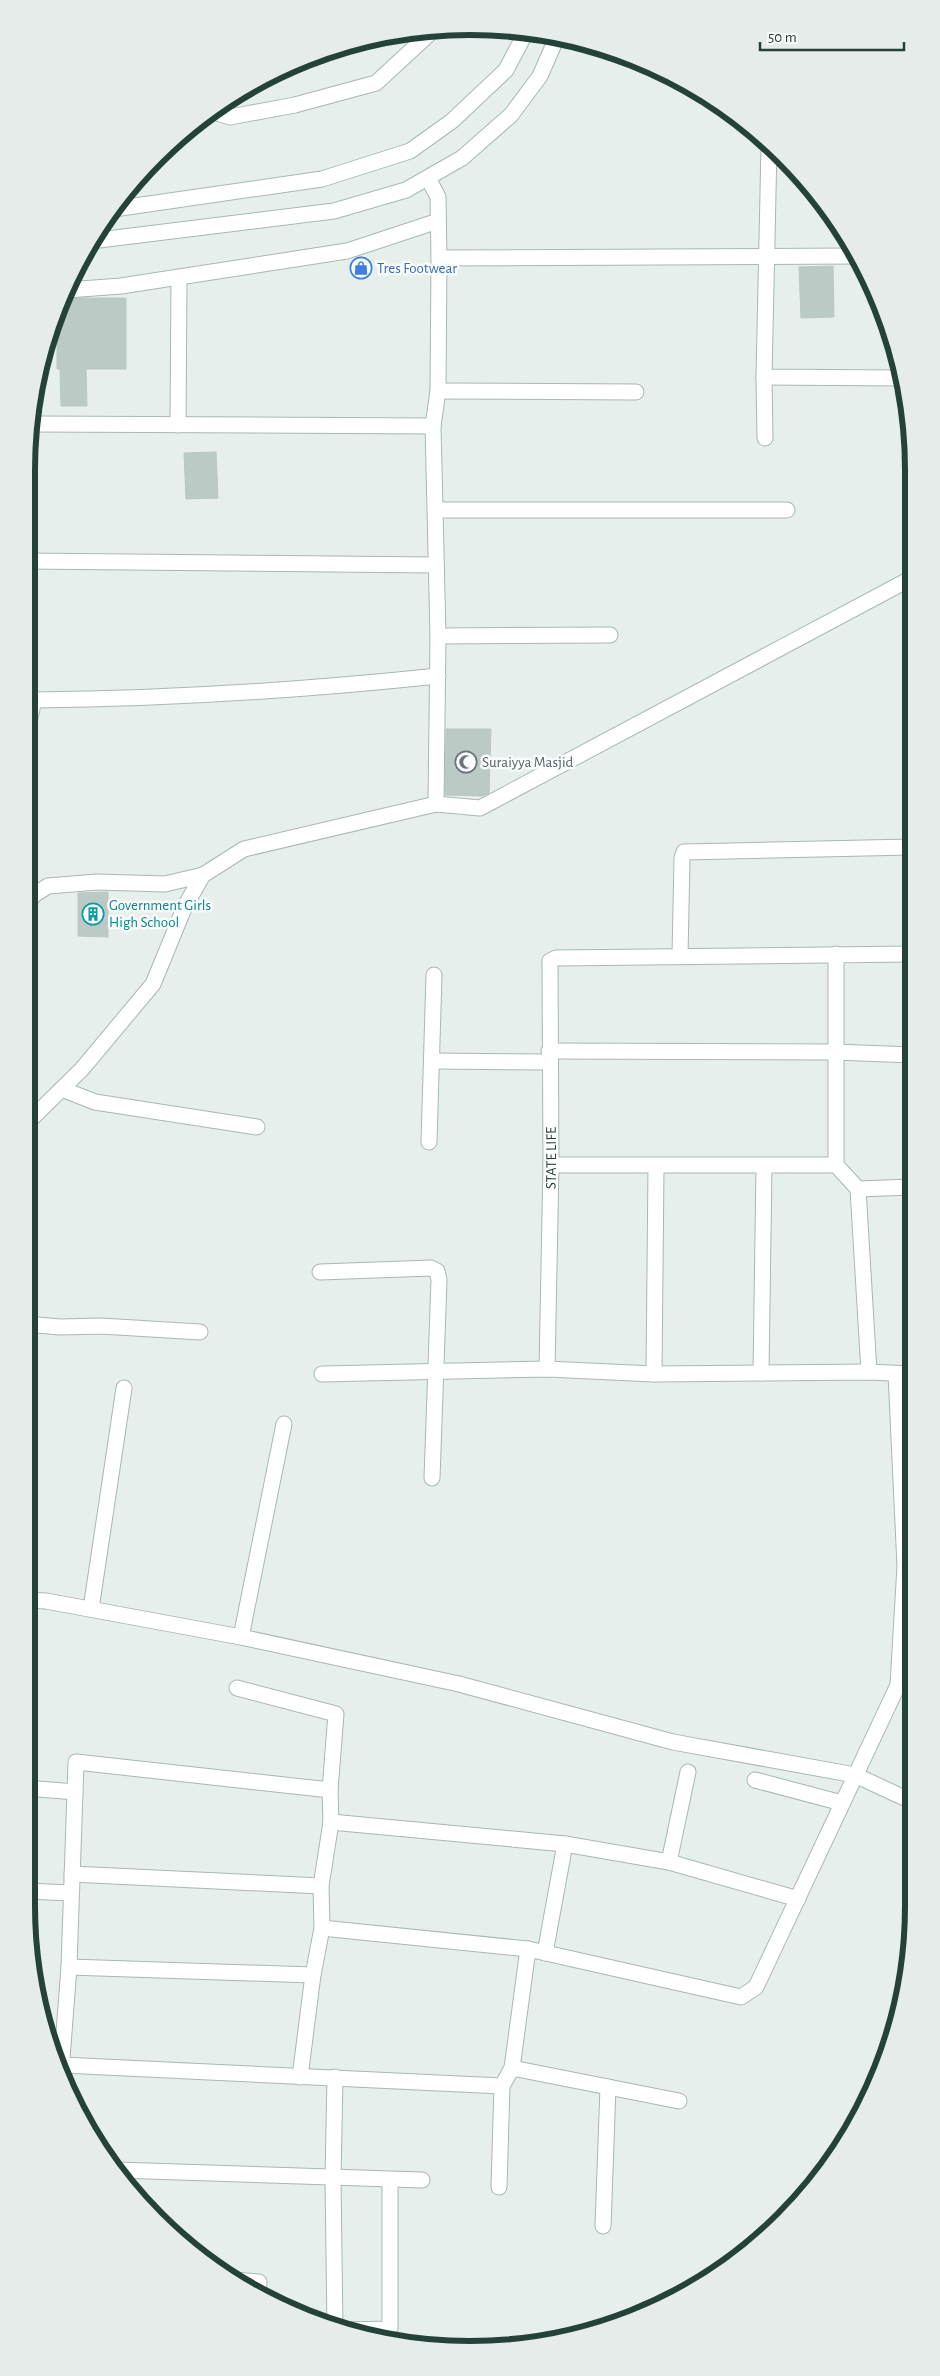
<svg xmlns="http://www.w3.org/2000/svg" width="940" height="2376" font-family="'Alegreya Sans',sans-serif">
<rect width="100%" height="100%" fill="#e6efeb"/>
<path fill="#bbcac4" stroke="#b8c9c2" d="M 833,266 L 834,317 L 801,318 L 799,267 Z
M 63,298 L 126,298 L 126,369 L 86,369 L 87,406 L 61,406 L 60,369 L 57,369 L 57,310 Z
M 216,452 L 218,498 L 186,499 L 184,453 Z
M 446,729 L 491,729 L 489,793 L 482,796 L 445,795 Z
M 108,892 L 108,937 L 78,936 L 78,893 Z"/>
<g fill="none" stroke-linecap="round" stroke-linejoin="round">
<g stroke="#a8b8b2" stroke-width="17">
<g id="minor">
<path d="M 211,111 L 230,117 L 295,105 L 376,83 L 428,35 L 430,29"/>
<path d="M 769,147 L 764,377 L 900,378"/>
<path d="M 428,178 L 438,197 L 439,258"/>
<path d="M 67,290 L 121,286 L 347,251 L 438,221"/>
<path d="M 764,377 L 765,438"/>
<path d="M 438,391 L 636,392"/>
<path d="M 34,424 L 433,426"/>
<path d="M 178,425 L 179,277"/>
<path d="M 436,510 L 787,510"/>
<path d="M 26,561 L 436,565"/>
<path d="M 438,636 L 610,635"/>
<path d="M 26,735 L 34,700 C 169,699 304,690 438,676"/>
<path d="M 436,804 L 438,636 L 433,426 L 438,391 L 439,258 L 856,256"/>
<path d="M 26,863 L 32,898"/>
<path d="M 26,900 L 48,886 L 97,882 L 165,884 L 203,875"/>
<path d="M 836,954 L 836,1165 L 858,1189 L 912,1187"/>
<path d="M 680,956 L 682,858 L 684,852 L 911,847"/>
<path d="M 549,1051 L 835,1052 L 912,1055"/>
<path d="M 433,1061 L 549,1062"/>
<path d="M 62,1089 L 95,1102 L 257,1127"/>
<path d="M 26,1124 L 82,1069 L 153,984 L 185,906 L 203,875 L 244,849 L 436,804 L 480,808 L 910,579"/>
<path d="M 429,1142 L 434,975"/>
<path d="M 551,1165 L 836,1165"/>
<path d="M 858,1189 L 869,1372"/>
<path d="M 320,1272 L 431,1268 L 437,1271 L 439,1280 L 432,1478"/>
<path d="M 26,1324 L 60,1327 L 101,1326 L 200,1332"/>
<path id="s1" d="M 547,1369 L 551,1165 L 550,961 L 556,958 L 911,954"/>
<path d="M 761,1373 L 764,1166"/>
<path d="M 322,1374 L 547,1369 L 654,1374 L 869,1372 L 912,1374"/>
<path d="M 654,1374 L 656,1166"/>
<path d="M 26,1600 L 46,1601 L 241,1637 L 459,1684 L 673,1742 L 855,1775 L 913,1802"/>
<path d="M 91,1609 L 124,1388"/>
<path d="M 241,1637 L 284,1424"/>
<path d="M 237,1688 L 336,1714 L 330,1790 L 331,1822 L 321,1886 L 322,1928 L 313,1975 L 300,2077"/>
<path d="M 755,1780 L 842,1803"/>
<path d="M 26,1788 L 75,1792"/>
<path d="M 331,1822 L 565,1844 L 669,1862 L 798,1899"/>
<path d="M 669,1862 L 688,1772"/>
<path d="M 72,1874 L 321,1886"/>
<path d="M 26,1891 L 71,1893"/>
<path d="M 322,1928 L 528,1949 L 741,1997 L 756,1987 L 898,1685 L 905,1566 L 896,1374"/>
<path d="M 545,1953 L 565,1844"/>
<path d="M 69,1967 L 313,1975"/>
<path d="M 62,2065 L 502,2086 L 512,2068 L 679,2101"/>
<path d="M 512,2068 L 528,1949"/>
<path d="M 61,2072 L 69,1967 L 76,1762 L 330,1790"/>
<path d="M 116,2170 L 422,2180"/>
<path d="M 499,2187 L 502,2086"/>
<path d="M 603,2226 L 608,2087"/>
<path d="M 235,2280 L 259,2282 L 258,2295"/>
<path d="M 335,2328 L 333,2179 L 335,2077"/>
<path d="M 341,2330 L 390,2329 L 390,2181"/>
</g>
</g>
<g stroke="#a4bbb3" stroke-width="17">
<path id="secondary" d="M 114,209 L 322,179 L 410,151 L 452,121 L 506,70 L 527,30
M 91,241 L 334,211 L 406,190 L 462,158 L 511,115 L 540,76 L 557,37"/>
</g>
<use href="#minor" stroke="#fff" stroke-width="15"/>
<use href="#secondary" stroke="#fff" stroke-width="15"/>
</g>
<defs>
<g id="shop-ring" transform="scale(1.125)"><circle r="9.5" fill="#f7fbf9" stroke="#3f7fe0" stroke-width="1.5"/><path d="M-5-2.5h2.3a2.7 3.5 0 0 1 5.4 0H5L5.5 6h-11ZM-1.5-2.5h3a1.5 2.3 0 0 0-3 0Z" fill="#3f7fe0"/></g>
<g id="mosque-ring" transform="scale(1.125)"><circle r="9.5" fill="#f7fbf9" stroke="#6b7280" stroke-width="1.5"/><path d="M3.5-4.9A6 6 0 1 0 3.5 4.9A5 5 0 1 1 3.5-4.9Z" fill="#6b7280"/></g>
<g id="building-ring" transform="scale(1.125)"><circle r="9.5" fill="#f7fbf9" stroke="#0f9aa8" stroke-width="1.5"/><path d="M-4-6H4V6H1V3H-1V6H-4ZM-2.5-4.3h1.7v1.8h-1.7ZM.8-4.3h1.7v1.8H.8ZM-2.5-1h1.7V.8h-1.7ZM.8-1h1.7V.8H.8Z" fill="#0f9aa8"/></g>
</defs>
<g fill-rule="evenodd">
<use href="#shop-ring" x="361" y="268"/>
<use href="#mosque-ring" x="466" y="762"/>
<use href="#building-ring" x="93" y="914"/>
</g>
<g text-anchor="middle" stroke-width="5" stroke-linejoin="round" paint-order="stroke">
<g font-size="15" fill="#366cbe" stroke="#f7fbf9" text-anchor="start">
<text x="377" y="273">Tres Footwear</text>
</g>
<g font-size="15" fill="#5b616d" stroke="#f7fbf9" text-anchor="start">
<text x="482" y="767">Suraiyya Masjid</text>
</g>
<g font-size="15" fill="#0d838f" stroke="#f7fbf9" text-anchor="start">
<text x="109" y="910">Government Girls<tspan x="109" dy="17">High School</tspan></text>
</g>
<g font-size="15" fill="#24423a" stroke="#f7fbf9">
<text dy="5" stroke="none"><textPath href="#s1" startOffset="211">STATE LIFE</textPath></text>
</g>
</g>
<path d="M0 0H940V2376H0ZM470 35H470A435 435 0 0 1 905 470V1906A435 435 0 0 1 470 2341H470A435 435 0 0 1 35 1906V470A435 435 0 0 1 470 35Z" fill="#e6ecea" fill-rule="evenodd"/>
<path fill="none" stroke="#24423a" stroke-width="6" d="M470 35H470A435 435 0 0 1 905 470V1906A435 435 0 0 1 470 2341H470A435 435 0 0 1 35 1906V470A435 435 0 0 1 470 35Z"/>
<path d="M760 42v8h144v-8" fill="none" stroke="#24423a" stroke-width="2.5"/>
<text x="768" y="42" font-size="15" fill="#24423a" stroke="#f7fbf9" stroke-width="4" paint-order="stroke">50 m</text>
</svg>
